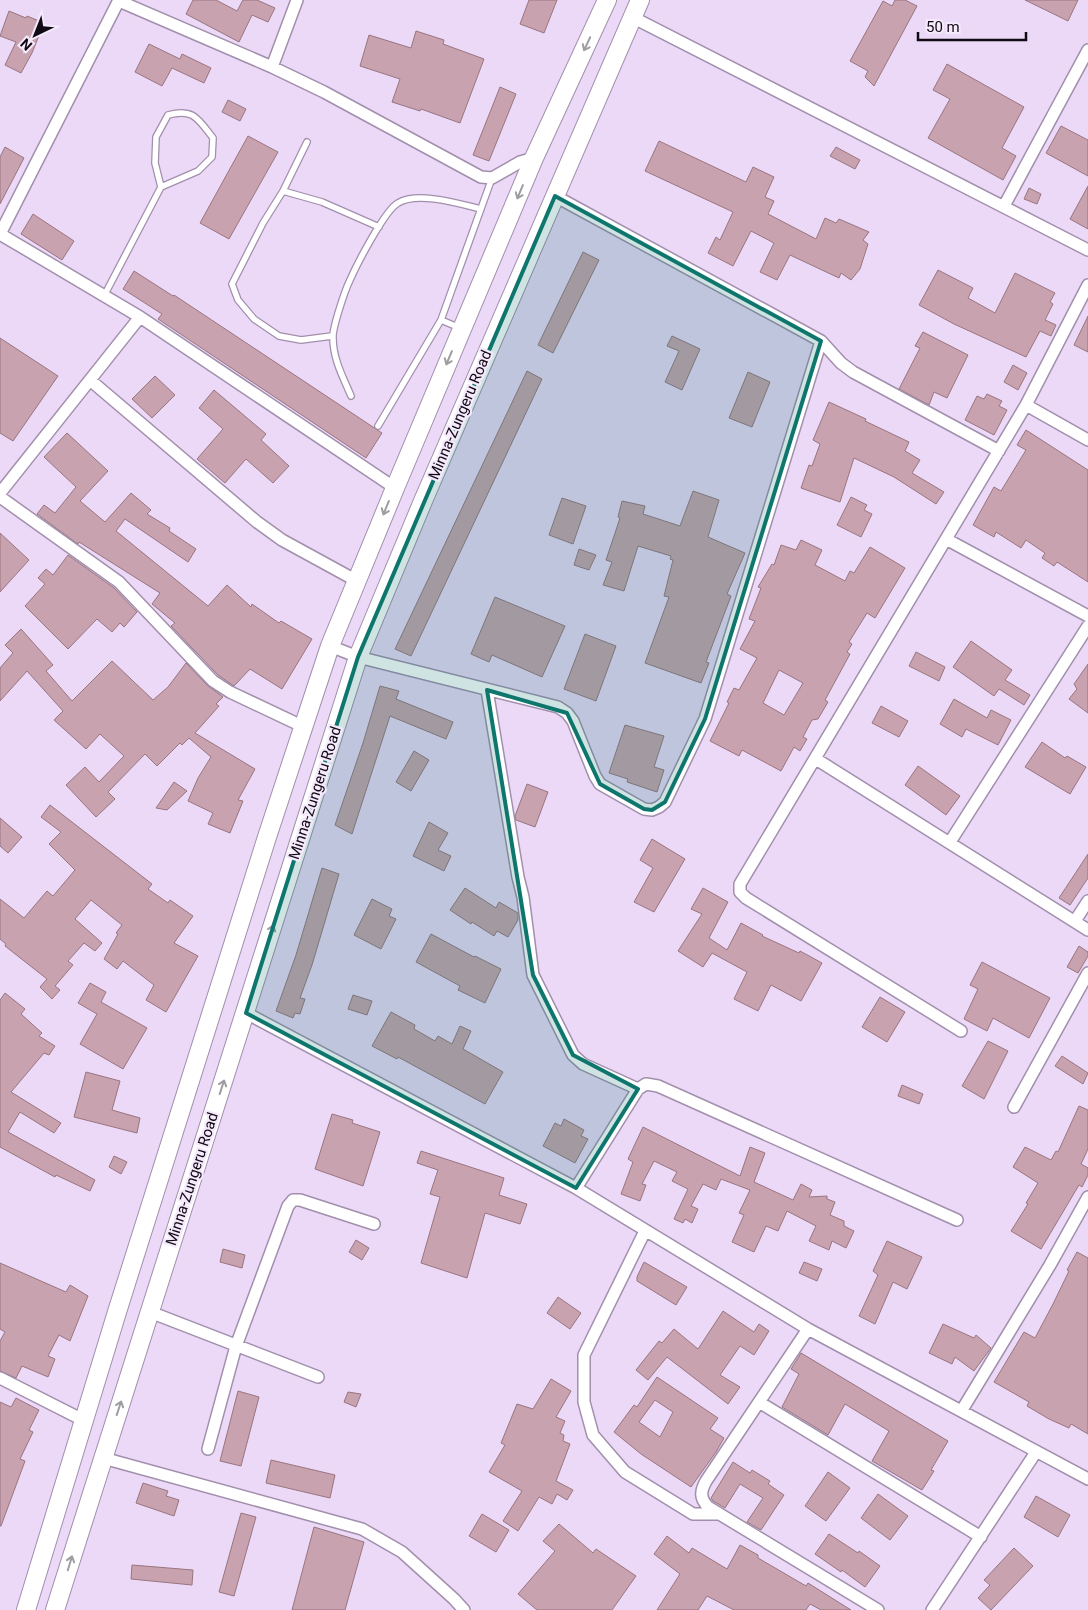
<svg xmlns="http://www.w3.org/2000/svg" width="1088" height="1610" font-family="Roboto,sans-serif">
<rect width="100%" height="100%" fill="#ecd9f8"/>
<path fill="#c8a2ae" stroke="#997580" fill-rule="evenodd" d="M 193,0 L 216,0 L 237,11 L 243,0 L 257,0 L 275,8 L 268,22 L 252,15 L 239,42 L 186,14 Z
M 529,0 L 557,0 L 544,33 L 520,24 Z
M 895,0 L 905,0 L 917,6 L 874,86 L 865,77 L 868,71 L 850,61 L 883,1 L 892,6 Z
M 1025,0 L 1078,0 L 1068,21 Z
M 9,11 L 26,18 L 27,16 L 44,23 L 32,53 L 21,73 L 5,65 L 16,42 L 0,36 Z
M 416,31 L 444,40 L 443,44 L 484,59 L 460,123 L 421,109 L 420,111 L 392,102 L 400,79 L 360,66 L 369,35 L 411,48 Z
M 149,44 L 180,59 L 182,54 L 211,68 L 204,83 L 172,68 L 162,86 L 135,72 Z
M 947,64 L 1024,107 L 1002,148 L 1016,156 L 1003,180 L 928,138 L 950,99 L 933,90 Z
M 500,87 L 516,94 L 489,161 L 473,155 Z
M 228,100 L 246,109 L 240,121 L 222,112 Z
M 1061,126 L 1088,140 L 1088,176 L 1046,153 Z
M 248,136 L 278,152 L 229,239 L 200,223 Z
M 659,141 L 746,182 L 753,167 L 774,177 L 765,197 L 774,201 L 768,214 L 816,239 L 825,218 L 836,223 L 839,219 L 869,232 L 863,240 L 868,244 L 860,269 L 851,280 L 841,273 L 839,278 L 790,255 L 777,280 L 760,272 L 774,243 L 751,231 L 733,266 L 708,253 L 716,237 L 720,240 L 733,212 L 645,171 Z
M 5,147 L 24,158 L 0,204 L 0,157 Z
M 836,147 L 860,160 L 855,169 L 830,156 Z
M 1088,186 L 1088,229 L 1070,219 Z
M 1029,188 L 1041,194 L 1037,204 L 1024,199 Z
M 33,214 L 74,241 L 62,260 L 21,234 Z
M 583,252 L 599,260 L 553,353 L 538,345 Z
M 938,270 L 973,288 L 968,298 L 995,313 L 1015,273 L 1055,293 L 1050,302 L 1053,304 L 1045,320 L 1056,325 L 1051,336 L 1040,331 L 1026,357 L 954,324 L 919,305 Z
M 134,271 L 173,296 L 174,295 L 382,433 L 366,458 L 158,319 L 162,314 L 123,289 Z
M 1088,316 L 1088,352 L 1074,345 Z
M 923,332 L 968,355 L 947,398 L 934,392 L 929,405 L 899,389 L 920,348 L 915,346 Z
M 672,336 L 700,349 L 682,390 L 665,382 L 679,351 L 667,346 Z
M 0,338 L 58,376 L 13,441 L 0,433 Z
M 1013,365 L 1027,373 L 1018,390 L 1004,382 Z
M 527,371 L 542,379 L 411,656 L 395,649 Z
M 748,372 L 770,382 L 752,427 L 729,418 Z
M 155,376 L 175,395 L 152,418 L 132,399 Z
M 214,390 L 266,434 L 261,440 L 289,466 L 273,483 L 246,459 L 225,483 L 197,459 L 223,429 L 199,408 Z
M 987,394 L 1002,401 L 999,406 L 1007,410 L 994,435 L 965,420 L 977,396 L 984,399 Z
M 829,402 L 866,419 L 865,421 L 909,442 L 905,451 L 920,460 L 912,473 L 944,492 L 936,504 L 894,477 L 854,458 L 840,502 L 801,488 L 809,465 L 812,466 L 820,444 L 813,440 Z
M 1026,430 L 1088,470 L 1088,582 L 1057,562 L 1054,566 L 1042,558 L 1045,553 L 1026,540 L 1021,548 L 996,532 L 994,537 L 973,525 L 994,487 L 1001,491 L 1026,450 L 1017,445 Z
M 67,433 L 108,471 L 80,501 L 105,522 L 131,493 L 151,510 L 147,514 L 170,528 L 169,531 L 196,549 L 188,562 L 125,519 L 116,531 L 208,606 L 227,585 L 251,607 L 252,604 L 279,623 L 281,621 L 312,639 L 282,689 L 250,669 L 234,686 L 218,675 L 171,626 L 175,623 L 152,604 L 160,593 L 79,542 L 78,544 L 37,514 L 44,505 L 55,513 L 76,487 L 44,457 Z
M 693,491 L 719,500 L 708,537 L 745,553 L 727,594 L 731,596 L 706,662 L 709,663 L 701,683 L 645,663 L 669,597 L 664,596 L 673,560 L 670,559 L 671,556 L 638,546 L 624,591 L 603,585 L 612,562 L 606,560 L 620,518 L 618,517 L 622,501 L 645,506 L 643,514 L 680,526 Z
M 851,497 L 867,505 L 864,510 L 872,514 L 861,537 L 837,525 Z
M 562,498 L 586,506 L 573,544 L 549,535 Z
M 0,533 L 29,560 L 0,592 Z
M 801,540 L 822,550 L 815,565 L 845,581 L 850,571 L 854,573 L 870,547 L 905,568 L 875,618 L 867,613 L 849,642 L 852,644 L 847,652 L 850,654 L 825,700 L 828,702 L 818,719 L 812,720 L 803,737 L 807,739 L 800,751 L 794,747 L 781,771 L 742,750 L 739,756 L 710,741 L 729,703 L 727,702 L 734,688 L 739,690 L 757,658 L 740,649 L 755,621 L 749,619 L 761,588 L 758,587 L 772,564 L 774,565 L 781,545 L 796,550 ZM 779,670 L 803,683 L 784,715 L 763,703 Z
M 579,549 L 596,555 L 589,570 L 574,565 Z
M 68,555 L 114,588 L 137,612 L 124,627 L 120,623 L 112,632 L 97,619 L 68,649 L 25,606 L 45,584 L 38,578 L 46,569 L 53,575 Z
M 495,597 L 565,626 L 542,677 L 492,655 L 489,662 L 471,654 Z
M 21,629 L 53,665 L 46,671 L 72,701 L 112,661 L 153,700 L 168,687 L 186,663 L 208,686 L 223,697 L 216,704 L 219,706 L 195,733 L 255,769 L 238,800 L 243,801 L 230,833 L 208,824 L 213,813 L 188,801 L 198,778 L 211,757 L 189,738 L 182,745 L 180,743 L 157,766 L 145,754 L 108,792 L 115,799 L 96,817 L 66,785 L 85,767 L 99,782 L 124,756 L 100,734 L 86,749 L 54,720 L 63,711 L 27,671 L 0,701 L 0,668 L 13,653 L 5,645 Z
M 585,634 L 616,646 L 596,701 L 564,689 Z
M 971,641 L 1012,670 L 1005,680 L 1030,695 L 1024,705 L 999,689 L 994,696 L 953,667 Z
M 916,652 L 945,667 L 939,681 L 909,666 Z
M 1088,664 L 1088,713 L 1069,699 L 1077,689 L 1074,684 Z
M 380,686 L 399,691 L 396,699 L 453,722 L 446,739 L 390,716 L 352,834 L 335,825 L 363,743 Z
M 954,699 L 987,718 L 991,710 L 1011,720 L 998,745 L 966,729 L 962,737 L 940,724 Z
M 881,706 L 908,721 L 899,737 L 872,723 Z
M 625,725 L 664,736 L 654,767 L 664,770 L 657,792 L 627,782 L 628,779 L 609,773 Z
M 1042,742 L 1065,758 L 1067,756 L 1086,767 L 1070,794 L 1025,767 Z
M 414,751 L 429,760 L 411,791 L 396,782 Z
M 918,766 L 960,796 L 946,815 L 905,785 Z
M 174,782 L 187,791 L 167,810 L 156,808 Z
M 527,784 L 548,792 L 535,827 L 516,820 L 515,816 Z
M 50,805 L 152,884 L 148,889 L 168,903 L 170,900 L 193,916 L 174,943 L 198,956 L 166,1012 L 146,1000 L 154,985 L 123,961 L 117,969 L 104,959 L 118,934 L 116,933 L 122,925 L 91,900 L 75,919 L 102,943 L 95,951 L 84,943 L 68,961 L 73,965 L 55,986 L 60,990 L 52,999 L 40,987 L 47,979 L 5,946 L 6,944 L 0,939 L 0,899 L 24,918 L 47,891 L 53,896 L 75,870 L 49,844 L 61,832 L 41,817 Z
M 0,818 L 22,837 L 8,853 L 0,846 Z
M 429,822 L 448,833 L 438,850 L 451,856 L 444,871 L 413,856 Z
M 652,839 L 685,859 L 654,912 L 634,902 L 653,868 L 640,860 Z
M 1088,854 L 1088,878 L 1070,905 L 1059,898 Z
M 322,868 L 339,874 L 312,965 L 300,998 L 305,999 L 300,1014 L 295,1013 L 293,1018 L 276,1011 L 296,955 Z
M 465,888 L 496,908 L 499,902 L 518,913 L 518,920 L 508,937 L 497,931 L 494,936 L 472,922 L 471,924 L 450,910 Z
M 703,888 L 728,902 L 709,938 L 727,950 L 741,923 L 763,935 L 762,936 L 799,953 L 800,951 L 822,963 L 801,1001 L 771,985 L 758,1011 L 734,999 L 747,972 L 712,953 L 703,967 L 678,951 L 702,914 L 691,909 Z
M 372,899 L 392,909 L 389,916 L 396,919 L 381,949 L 354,935 Z
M 431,934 L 474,957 L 475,956 L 501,969 L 485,1003 L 458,990 L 460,986 L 416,962 Z
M 1079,946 L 1088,952 L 1088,956 L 1078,973 L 1067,967 Z
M 982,962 L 1050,998 L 1029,1038 L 993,1018 L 987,1031 L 964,1019 L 978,989 L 970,985 Z
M 90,983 L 106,992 L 101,1002 L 147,1028 L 123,1069 L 80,1044 L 97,1014 L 78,1003 Z
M 5,993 L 25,1009 L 21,1014 L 42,1033 L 39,1036 L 55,1046 L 49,1055 L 44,1053 L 11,1092 L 61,1123 L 54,1133 L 20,1112 L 8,1132 L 95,1180 L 90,1191 L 56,1175 L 55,1177 L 0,1147 L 0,1000 Z
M 353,995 L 372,1001 L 367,1015 L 348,1009 Z
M 880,997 L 905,1012 L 887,1042 L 862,1027 Z
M 391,1012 L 415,1025 L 414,1029 L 435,1041 L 438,1036 L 452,1044 L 460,1026 L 471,1031 L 463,1049 L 503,1072 L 485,1104 L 398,1057 L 397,1059 L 372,1046 Z
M 988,1041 L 1008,1051 L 984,1099 L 962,1086 Z
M 1062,1056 L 1088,1073 L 1083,1084 L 1055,1066 Z
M 86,1072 L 120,1081 L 112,1110 L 140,1118 L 137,1133 L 74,1117 Z
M 902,1085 L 923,1094 L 919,1104 L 898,1096 Z
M 1079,1106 L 1088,1110 L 1088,1149 L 1081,1164 L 1088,1168 L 1088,1175 L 1082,1187 L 1079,1185 L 1041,1249 L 1011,1231 L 1028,1204 L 1026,1203 L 1038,1183 L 1013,1167 L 1025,1147 L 1051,1160 L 1056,1151 L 1058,1152 Z
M 332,1114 L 353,1120 L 352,1123 L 380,1132 L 363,1186 L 315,1169 Z
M 564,1119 L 584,1130 L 581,1136 L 588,1139 L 575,1163 L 543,1146 L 555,1123 L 561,1126 Z
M 643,1127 L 740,1176 L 750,1147 L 765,1153 L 754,1182 L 793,1200 L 801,1184 L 812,1190 L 809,1197 L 827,1196 L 827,1199 L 835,1202 L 830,1215 L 844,1221 L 844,1226 L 854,1231 L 846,1248 L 832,1241 L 829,1250 L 809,1241 L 816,1226 L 787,1211 L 778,1231 L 766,1226 L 754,1252 L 732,1242 L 744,1215 L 739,1213 L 750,1190 L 721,1179 L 716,1190 L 703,1184 L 691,1206 L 698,1209 L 692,1223 L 685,1219 L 683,1223 L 674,1219 L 688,1189 L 672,1181 L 677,1172 L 654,1161 L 642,1184 L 646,1185 L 640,1201 L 621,1194 L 633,1162 L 628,1159 Z
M 421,1151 L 504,1178 L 499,1195 L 527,1204 L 520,1224 L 485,1213 L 467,1278 L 421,1263 L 440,1197 L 430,1194 L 438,1170 L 417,1163 Z
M 114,1156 L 127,1162 L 121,1174 L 109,1167 Z
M 356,1240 L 369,1248 L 362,1260 L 349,1252 Z
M 887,1241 L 922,1257 L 907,1289 L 893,1282 L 875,1324 L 859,1316 L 878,1275 L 873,1271 Z
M 223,1249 L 245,1255 L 242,1268 L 220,1262 Z
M 1077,1252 L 1088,1258 L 1088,1434 L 1071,1424 L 1069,1428 L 1049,1419 L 1027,1406 L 1029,1402 L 994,1382 L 1024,1332 L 1035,1338 L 1053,1304 L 1069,1271 L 1067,1270 Z
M 644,1262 L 687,1287 L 676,1305 L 637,1281 L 637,1277 Z
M 804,1262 L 822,1269 L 817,1281 L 799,1273 Z
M 0,1263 L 66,1292 L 70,1285 L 88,1296 L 70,1341 L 59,1335 L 48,1356 L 55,1359 L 48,1377 L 22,1366 L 16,1378 L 0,1371 L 0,1341 L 5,1332 L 0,1329 Z
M 558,1297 L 581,1313 L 570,1329 L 547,1313 Z
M 723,1311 L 754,1332 L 759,1324 L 769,1331 L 754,1355 L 740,1346 L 720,1375 L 740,1387 L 728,1404 L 667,1357 L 648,1380 L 636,1370 L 659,1341 L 662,1343 L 674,1329 L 698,1349 Z
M 943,1324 L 974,1338 L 976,1335 L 991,1348 L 974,1371 L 955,1357 L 952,1364 L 929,1353 Z
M 801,1353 L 948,1441 L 931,1470 L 934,1471 L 922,1490 L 872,1461 L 889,1431 L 845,1404 L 828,1435 L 782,1407 L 799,1374 L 791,1369 Z
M 657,1377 L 718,1418 L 710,1429 L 724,1438 L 716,1452 L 691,1487 L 641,1454 L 614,1432 L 634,1405 L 637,1407 ZM 655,1400 L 673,1412 L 660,1437 L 639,1422 Z
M 551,1379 L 571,1391 L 556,1417 L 565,1421 L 560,1433 L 564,1435 L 563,1441 L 570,1444 L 556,1481 L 573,1490 L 567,1500 L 557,1494 L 552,1504 L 539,1497 L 518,1531 L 503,1521 L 522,1491 L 489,1472 L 505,1445 L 501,1443 L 517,1404 L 533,1409 Z
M 238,1391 L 259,1397 L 241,1466 L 220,1461 Z
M 348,1392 L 361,1394 L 356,1407 L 344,1402 Z
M 16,1398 L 39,1410 L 29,1430 L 33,1432 L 20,1459 L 25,1461 L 1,1526 L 0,1526 L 0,1402 L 11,1407 Z
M 271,1460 L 335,1475 L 330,1498 L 266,1483 Z
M 733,1462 L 750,1473 L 752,1470 L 770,1481 L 768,1484 L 784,1495 L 761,1530 L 747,1522 L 763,1498 L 740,1484 L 725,1508 L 713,1501 L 711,1498 Z
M 828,1472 L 850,1488 L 826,1521 L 805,1506 Z
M 143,1483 L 168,1491 L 166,1496 L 179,1500 L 174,1516 L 136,1503 Z
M 878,1494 L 908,1516 L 890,1540 L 861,1518 Z
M 1036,1496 L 1070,1515 L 1058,1537 L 1024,1517 Z
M 241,1513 L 256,1517 L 234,1596 L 219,1592 Z
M 482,1514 L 509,1530 L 496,1552 L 469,1536 Z
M 559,1524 L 593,1553 L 596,1549 L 636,1576 L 612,1610 L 537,1610 L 518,1594 L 555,1551 L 543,1541 Z
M 314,1527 L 364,1542 L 345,1610 L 292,1610 Z
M 829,1534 L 858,1553 L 859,1551 L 880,1566 L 865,1587 L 842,1570 L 841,1572 L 815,1554 Z
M 667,1536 L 689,1553 L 692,1548 L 727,1569 L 740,1545 L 758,1555 L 758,1558 L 806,1586 L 808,1583 L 851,1610 L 821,1610 L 810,1604 L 806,1610 L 734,1610 L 707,1596 L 698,1610 L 657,1610 L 680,1574 L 654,1554 Z
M 1014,1548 L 1033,1566 L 991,1610 L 978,1598 L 990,1585 L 984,1580 Z
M 132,1565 L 193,1570 L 192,1585 L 131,1579 Z"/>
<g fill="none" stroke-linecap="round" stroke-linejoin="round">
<g stroke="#a18fac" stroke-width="8">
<path id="service" d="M 307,142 L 283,191 L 263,223 L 232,284 L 238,300 L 254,319 L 279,336 L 301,340 L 332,336
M 283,191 L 322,202 L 379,227
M 104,296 L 161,187 L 198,171 L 212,157 L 213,138 C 198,119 194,108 168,115 L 156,137 L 155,163 L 161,187
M 441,320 L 460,328
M 351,396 C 343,377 333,359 333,338 C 332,329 345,290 350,280 C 357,264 385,210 398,203 C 418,191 460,204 481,209
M 378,426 L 441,320 L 492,178"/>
</g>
<g stroke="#a18fac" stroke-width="14">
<path id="minor" d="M 119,0 L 0,234 L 140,317 L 395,488
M 119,1 L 272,67 L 324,92 L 481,177 L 492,178 L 520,162 L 534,158
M 632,17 L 1088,250
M 272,67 L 297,0
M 555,196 L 821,341 L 841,363 L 853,372 L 999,451
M 1004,206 L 1088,50
M 90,380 L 257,522 L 282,540 L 357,581
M 1026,405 L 1088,440
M 0,493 L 140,317
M 0,497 L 119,582 L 213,681 L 230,692 L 304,727
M 946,539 L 1088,616
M 330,646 L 358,657 L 558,707 L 567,713 L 573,721 L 595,776 L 600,784 L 607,788 L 644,809 L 652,810 L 659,807 L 665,802 L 705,719 L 821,341
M 487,690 L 518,877 L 523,897 L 533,975 L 573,1055 L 583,1064 L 638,1089
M 816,759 L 1088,930
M 950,842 L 1088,626
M 1075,921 L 1088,901
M 246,1013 L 576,1188 L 808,1329 L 1088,1479
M 961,1031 L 746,898 L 740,892 L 740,884 L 1026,405 L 1088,285
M 1014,1107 L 1088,973
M 576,1188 L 638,1089 L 646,1084 L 658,1086 L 957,1220
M 645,1231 L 584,1355 L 584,1402 L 593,1435 L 625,1472 L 693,1514 L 718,1514
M 150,1312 L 318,1377
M 808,1329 L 706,1481 C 700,1492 700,1498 708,1507 L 878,1610
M 0,1378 L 83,1420
M 759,1402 L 981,1537
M 962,1410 L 1050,1265 L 1088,1197
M 208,1449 L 236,1346 L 288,1206 L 293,1200 L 300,1200 L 374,1224
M 103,1458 L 362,1529 L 402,1552 L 454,1599 L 464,1610
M 932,1610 L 1036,1452"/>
</g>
<g stroke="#a18fac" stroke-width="20">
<path id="primary" d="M 26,1610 L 117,1312 L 267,837 L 330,646 L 395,488 L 534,158 L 607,0
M 55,1610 L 358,657 L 423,501 L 640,0"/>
</g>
<use href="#service" stroke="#fff" stroke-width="5.5"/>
<use href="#minor" stroke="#fff" stroke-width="11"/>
<use href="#primary" stroke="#fff" stroke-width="18"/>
</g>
<defs><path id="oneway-shaft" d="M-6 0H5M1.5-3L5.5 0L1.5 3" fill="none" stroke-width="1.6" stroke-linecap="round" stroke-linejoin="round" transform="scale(1.25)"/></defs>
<g stroke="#9f9da1">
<use href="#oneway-shaft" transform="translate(587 44) rotate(115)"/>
<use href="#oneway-shaft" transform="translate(520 192) rotate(113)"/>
<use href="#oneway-shaft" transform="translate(449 358) rotate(113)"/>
<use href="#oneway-shaft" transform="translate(386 508) rotate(112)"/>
<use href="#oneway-shaft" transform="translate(271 932) rotate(-72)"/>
<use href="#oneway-shaft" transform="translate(222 1087) rotate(-72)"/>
<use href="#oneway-shaft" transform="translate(119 1408) rotate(-72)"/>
<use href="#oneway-shaft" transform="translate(70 1563) rotate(-73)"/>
</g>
<path fill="#0f766e" fill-opacity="0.2" stroke="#0f766e" stroke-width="4" stroke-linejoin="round" d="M 555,196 L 821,341 L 705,719 L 665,802 L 652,810 L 644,809 L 600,784 L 567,713 L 487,690 L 533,975 L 573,1055 L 638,1089 L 576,1188 L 246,1013 L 358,657 Z"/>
<g text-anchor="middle" stroke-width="4.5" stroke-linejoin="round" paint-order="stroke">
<g font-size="15" fill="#100a14" stroke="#f5e9fc">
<text transform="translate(460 415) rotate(-67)" y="5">Minna-Zungeru Road</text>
<text transform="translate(315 793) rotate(-72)" y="5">Minna-Zungeru Road</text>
<text transform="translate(192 1179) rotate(-72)" y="5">Minna-Zungeru Road</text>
</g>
</g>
<g transform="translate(35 35) rotate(223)" stroke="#f5e9fc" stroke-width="4" paint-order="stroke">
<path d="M0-4L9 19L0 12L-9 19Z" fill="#100a14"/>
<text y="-8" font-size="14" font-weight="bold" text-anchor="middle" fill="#100a14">N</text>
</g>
<path d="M918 32v8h108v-8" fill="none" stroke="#100a14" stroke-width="2.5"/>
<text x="926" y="32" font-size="15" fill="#100a14" stroke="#f5e9fc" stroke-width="4" paint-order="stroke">50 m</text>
</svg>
